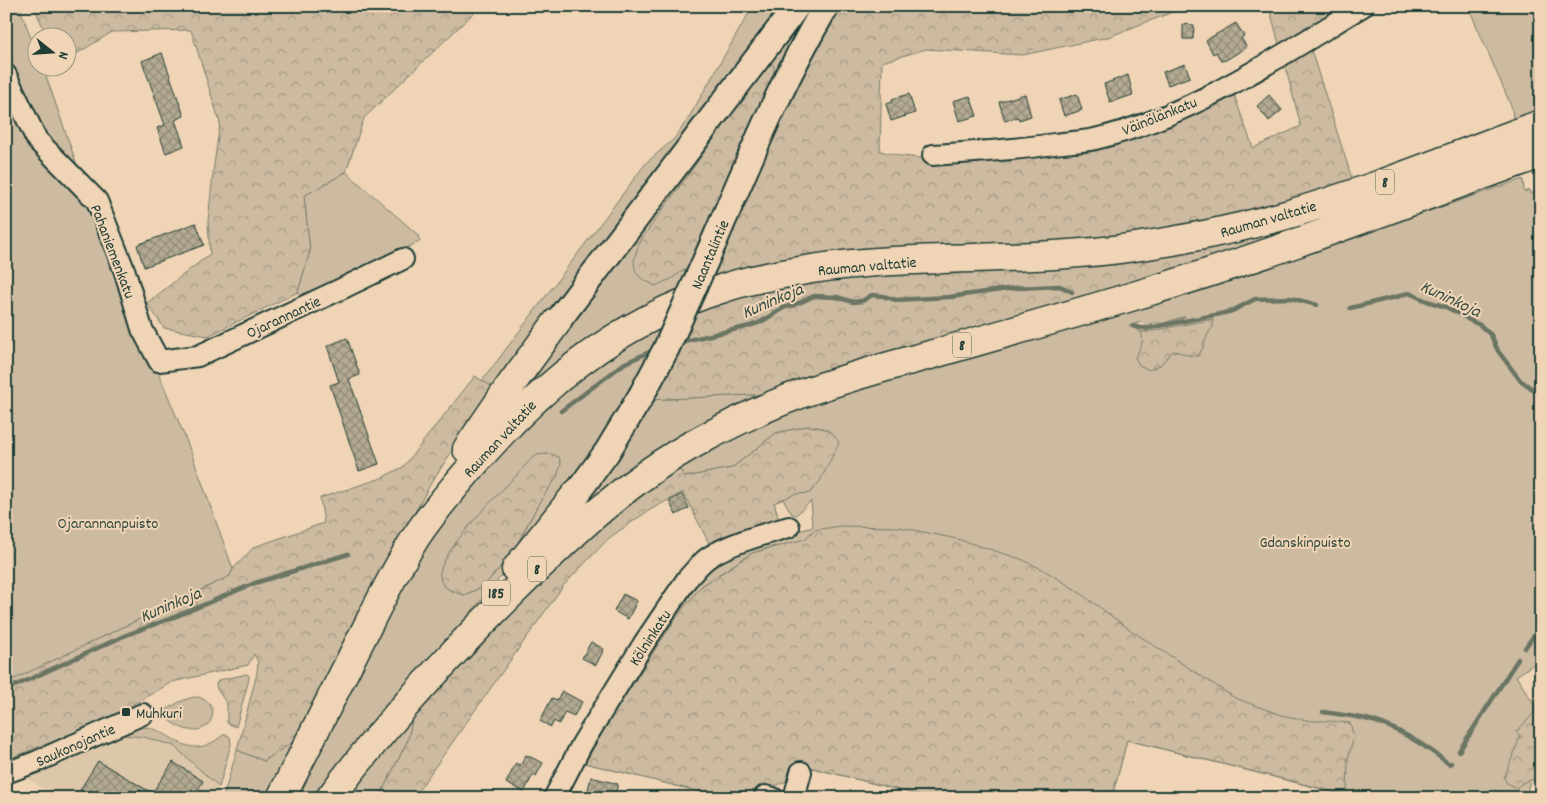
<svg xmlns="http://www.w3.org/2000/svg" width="1547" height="804" font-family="Dekko,sans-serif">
<defs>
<pattern id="forest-crowns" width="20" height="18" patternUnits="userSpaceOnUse" patternTransform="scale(1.25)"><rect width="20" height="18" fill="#cdbba1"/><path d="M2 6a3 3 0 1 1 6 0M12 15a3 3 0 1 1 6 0" fill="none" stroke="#a69984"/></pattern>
<pattern id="building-cross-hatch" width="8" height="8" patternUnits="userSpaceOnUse" patternTransform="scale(1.25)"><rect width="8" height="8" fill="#b4aa92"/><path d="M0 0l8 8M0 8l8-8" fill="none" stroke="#928c78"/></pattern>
</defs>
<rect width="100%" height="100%" fill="#efd4b6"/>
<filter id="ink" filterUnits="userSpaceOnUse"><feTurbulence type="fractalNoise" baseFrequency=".02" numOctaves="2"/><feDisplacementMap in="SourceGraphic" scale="10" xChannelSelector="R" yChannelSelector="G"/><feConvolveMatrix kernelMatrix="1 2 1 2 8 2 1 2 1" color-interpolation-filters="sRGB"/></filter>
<g filter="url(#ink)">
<path fill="#ddc7ab" d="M 123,735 L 144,737 L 174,746 L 219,787 L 214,798 L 58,798 L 28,779 Z"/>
<path fill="#cdbba1" stroke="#767c6a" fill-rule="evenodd" d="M 6,6 L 19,6 L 37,54 L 38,68 L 43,68 L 48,82 L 132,323 L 154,362 L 191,452 L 233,569 L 230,576 L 7,683 Z
M 753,6 L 786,6 L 494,388 L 482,381 L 646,163 L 674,139 L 688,119 Z
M 808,6 L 816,6 L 682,293 L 524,398 L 514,390 Z
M 1468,6 L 1541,6 L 1541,108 L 1513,120 L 1512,108 Z
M 346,172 L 417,234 L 420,241 L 305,300 L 298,292 L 310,251 L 304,196 Z
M 1523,179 L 1524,192 L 1529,190 L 1530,194 L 1537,191 L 1536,187 L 1541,185 L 1541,659 L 1516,676 L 1541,715 L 1541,781 L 1530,779 L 1526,798 L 1357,798 L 1127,740 L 1112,798 L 930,798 L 769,757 L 724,798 L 585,763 L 567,798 L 560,798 L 702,567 L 756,543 L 813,527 L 811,515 L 812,513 L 811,501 L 796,515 L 792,514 L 783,499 L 774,503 L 778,516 L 740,536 L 823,428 L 808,426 L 776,433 L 732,468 L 685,477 L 678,467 L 696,454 L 809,402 L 1257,270 ZM 1185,317 L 1142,332 L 1129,326 L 1141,322 L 1147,325 C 1153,321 1158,324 1164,323 C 1171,321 1179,317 1185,317 ZM 775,546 L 686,606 L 702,586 L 724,571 L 752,553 Z
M 673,313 L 611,430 L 542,528 L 355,750 L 319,798 L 290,798 L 421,546 L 538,404 ZM 557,477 L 540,501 L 514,550 L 490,579 L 482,587 L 464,595 L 450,590 L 443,585 L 461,537 L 505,487 Z
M 772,394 L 562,533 L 647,400 Z
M 198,697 C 231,707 203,755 162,714 L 162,712 C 173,706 185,697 198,697 Z
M 414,711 L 408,740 L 379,798 L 342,798 Z
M 138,727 C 172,725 185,767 223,735 L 228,735 L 230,737 L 231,744 L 219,787 L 174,746 L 144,737 L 123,735 Z
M 297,739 L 267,798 L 223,798 L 237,750 L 264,761 Z"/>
<path fill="url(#forest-crowns)" stroke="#767c6a" d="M 34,6 L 481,6 L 364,118 L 346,172 L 304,196 L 310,251 L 298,292 L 208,336 L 164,328 L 147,303 L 210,254 L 208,221 L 214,165 L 220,123 L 191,30 L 112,32 L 68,59 L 68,38 L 47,37 Z
M 837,6 L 1188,6 L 1108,37 L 1023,55 L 926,49 L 882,62 L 880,151 L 901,156 L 920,158 L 1055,149 L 1233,92 L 1253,148 L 1301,126 L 1284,62 L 1310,47 L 1353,182 L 1212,223 L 1139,238 L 709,284 L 791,92 Z
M 1269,6 L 1337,6 L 1338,15 L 1279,44 Z
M 772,64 L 774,66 L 774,72 L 687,268 L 671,279 L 655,286 C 651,283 645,281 641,278 C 629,268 636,253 640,241 L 767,66 Z
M 1316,218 L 1319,226 L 772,394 L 647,400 L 692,312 L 762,287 Z
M 1213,319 L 1213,327 C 1204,337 1206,345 1198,356 C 1188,357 1184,352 1173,351 L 1160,365 L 1149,370 L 1139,365 L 1135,357 C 1140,349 1145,341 1141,332 L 1152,331 Z
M 475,376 L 494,388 L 431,483 L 362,609 L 297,739 L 264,761 L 237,750 L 257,673 L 258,662 L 254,654 L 248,665 L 172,682 L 113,716 L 75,733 L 8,759 L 6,758 L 6,683 L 230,576 L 233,569 L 254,547 L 324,523 L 320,498 L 379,479 L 403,467 Z
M 808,426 C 823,428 831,428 839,443 L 820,481 L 810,493 L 795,494 L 774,503 L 778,516 L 773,526 L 712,549 L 683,492 L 648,511 L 609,538 L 563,586 L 413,798 L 379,798 L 408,740 L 414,711 L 525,596 L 624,505 L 678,467 L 685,477 L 732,468 L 776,433 Z
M 551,454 L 559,457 L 561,464 L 557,477 L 540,501 L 514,550 L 490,579 L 482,587 L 464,595 C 455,592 442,589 440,578 C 435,556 500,492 517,475 C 521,470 530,459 535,456 C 539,454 546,454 551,454 Z
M 841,526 L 899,527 L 924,532 L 957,539 L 1021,559 L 1042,569 L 1076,590 L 1132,631 L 1235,698 L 1281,715 L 1311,721 L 1330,721 L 1350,723 L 1354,737 L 1348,758 L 1347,795 L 1127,740 L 1112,798 L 930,798 L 794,763 L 785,782 L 770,788 L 759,798 L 724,798 L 585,763 L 608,723 L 658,645 L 684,607 L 702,586 L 752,553 L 805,539 L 814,530 Z
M 247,674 L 249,676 L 249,679 L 236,727 L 227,723 L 227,704 L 217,689 L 216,684 L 219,680 Z
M 1537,710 L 1541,715 L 1541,781 C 1528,779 1526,780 1516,788 L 1507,783 L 1504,778 C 1509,763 1516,751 1520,736 L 1516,732 Z"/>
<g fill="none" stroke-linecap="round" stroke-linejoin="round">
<path stroke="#6b7463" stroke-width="4.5" d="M 1350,308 L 1400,296 L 1404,294 L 1409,293 L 1427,301 L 1446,307 L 1460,314 L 1469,320 L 1480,325 L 1491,335 L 1498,351 L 1520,380 L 1541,395
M 1133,326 L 1141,328 L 1149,328 L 1220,314 L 1232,311 L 1255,299 L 1291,298 L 1317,305
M 680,342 L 750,326 L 761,322 L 783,308 L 799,303 L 814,296 L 837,297 L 853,302 L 862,301 L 872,295 L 883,296 L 896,300 L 949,297 L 1015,288 L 1060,286 L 1072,292
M 561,411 L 625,363 L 656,349
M 1525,648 L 1541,625
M 6,688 L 17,685 L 126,635 L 177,616 L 255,583 L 348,554
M 1323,712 C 1339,714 1354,716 1370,720 C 1398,728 1426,746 1449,764 L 1451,763
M 1459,751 L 1518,659"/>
</g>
<path fill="url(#building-cross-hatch)" stroke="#1f3d34" d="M 1236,23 L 1244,36 L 1241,38 L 1247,47 L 1226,60 L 1221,61 L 1216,52 L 1213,54 L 1206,40 Z
M 1183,24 L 1194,25 L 1193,39 L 1183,39 Z
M 162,53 L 184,116 L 175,120 L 184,146 L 166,153 L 157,128 L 165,125 L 142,61 Z
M 1185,64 L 1190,77 L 1168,85 L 1163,72 Z
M 1128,75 L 1133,95 L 1110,102 L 1104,84 Z
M 909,94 L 915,113 L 891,121 L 886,104 L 893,102 L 892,99 Z
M 1025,94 L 1031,116 L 1019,120 L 1018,117 L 1005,121 L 999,102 Z
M 1077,94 L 1082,110 L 1064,116 L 1059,100 Z
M 1269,95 L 1282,110 L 1269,121 L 1257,106 Z
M 970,96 L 977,116 L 959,121 L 953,101 Z
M 196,223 L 204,245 L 144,267 L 137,245 Z
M 347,338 L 360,375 L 349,379 L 379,464 L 359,471 L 330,385 L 339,382 L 327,346 Z
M 682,494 L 689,508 L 676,515 L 669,501 Z
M 623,594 L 637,601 L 628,619 L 614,611 Z
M 591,642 L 604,649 L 596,665 L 582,658 Z
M 562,691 L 582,702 L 574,716 L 565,712 L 559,724 L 554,721 L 551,727 L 540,721 L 552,698 L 557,700 Z
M 526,755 L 543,763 L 536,776 L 533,775 L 524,792 L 506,783 L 516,763 L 520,766 Z
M 98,761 L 152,793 L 173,762 L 203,781 L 193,798 L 93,798 L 80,790 Z
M 591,777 L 618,784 L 614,798 L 586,798 Z"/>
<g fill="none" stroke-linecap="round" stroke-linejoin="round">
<g stroke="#1f3d34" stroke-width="24">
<path id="minor" d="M 6,75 L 37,140 L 97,201 L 125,272 L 142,329 L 159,361 L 198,356 L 341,289 L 403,259
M 933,155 C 974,152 1014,150 1054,144 C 1068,142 1082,142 1095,139 C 1190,117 1280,56 1363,6
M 6,773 L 38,761 L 143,714
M 765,796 L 773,798
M 554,798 L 582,744 L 644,643 L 687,579 C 694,572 700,563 709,557 C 730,543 765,534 789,527
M 794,798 L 801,772"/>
</g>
<g stroke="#1f3d34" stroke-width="29">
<path id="major" d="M 713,244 C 748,163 781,82 826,6
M 557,322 L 797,6
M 577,493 L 607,452 L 641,396"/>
</g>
<g stroke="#1f3d34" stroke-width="31">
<path id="highway" d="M 467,449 L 510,386 L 557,322
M 516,569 L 577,493
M 281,798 C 308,745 334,692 361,639 C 378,605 395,570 416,537 C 431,514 450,492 468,471 C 538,387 616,322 721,289 C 750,279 782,274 812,269 C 919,253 1028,263 1135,247 C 1184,240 1232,230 1279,217 C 1368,192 1454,156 1541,124
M 330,798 C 385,724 448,657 513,592 C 570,536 628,479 699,441 C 736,421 775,402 815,389 C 853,376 892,365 930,355 C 1002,334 1075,314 1147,292 C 1280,252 1410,201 1541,154"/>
</g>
<use href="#minor" stroke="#efd4b6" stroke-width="20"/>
<use href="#major" stroke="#efd4b6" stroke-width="25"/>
<use href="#highway" stroke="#efd4b6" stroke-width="28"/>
<g stroke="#1f3d34" stroke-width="29" stroke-linecap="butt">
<path id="major-bridge" d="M 641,396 L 666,349 L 713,244"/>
</g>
<use href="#major-bridge" stroke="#efd4b6" stroke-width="25"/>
</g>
</g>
<rect fill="#1f3d34" stroke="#efd4b6" stroke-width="2" x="121" y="707" width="10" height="10" rx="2.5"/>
<g text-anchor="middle" stroke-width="4" stroke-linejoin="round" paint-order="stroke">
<g fill="#efd4b6" stroke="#5d6a5b" stroke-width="1">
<rect x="1376" y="169.5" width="18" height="25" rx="4"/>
<rect x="953" y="332.5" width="18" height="25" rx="4"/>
<rect x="528" y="556.5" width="18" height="25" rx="4"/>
<rect x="482" y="580.5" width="28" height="25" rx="4"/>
</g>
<g font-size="15" font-weight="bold" fill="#1f3d34">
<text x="1385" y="187">8</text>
<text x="962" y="350">8</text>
<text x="537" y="574">8</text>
<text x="496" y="598">185</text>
</g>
<g font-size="16" fill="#1f3d34" stroke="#efd4b6">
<text transform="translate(1159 115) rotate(-22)" y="6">Väinölänkatu</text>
<text transform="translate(1268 218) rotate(-16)" y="6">Rauman valtatie</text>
<text transform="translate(114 251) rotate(69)" y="6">Pahaniemenkatu</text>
<text transform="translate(709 254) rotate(-67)" y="6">Naantalintie</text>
<text transform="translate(867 265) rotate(-5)" y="6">Rauman valtatie</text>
<text transform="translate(283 316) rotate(-25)" y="6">Ojarannantie</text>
<text transform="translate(499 438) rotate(-47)" y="6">Rauman valtatie</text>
<text transform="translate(649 637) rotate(-57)" y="6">Kölninkatu</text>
<text transform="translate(75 744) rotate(-24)" y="6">Saukonojantie</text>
</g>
<g font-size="16" fill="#304a3f" stroke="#efd4b6">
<text x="108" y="528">Ojarannanpuisto</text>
<text x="1305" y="547">Gdanskinpuisto</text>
</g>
<g font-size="16" fill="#1f3d34" stroke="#efd4b6" text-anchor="start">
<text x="136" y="718">Muhkuri</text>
</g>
<g font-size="18" font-style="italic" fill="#324b40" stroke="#efd4b6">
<text transform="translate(1451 298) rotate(25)" y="6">Kuninkoja</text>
<text transform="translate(772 300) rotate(-23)" y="6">Kuninkoja</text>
<text transform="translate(170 604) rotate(-23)" y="6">Kuninkoja</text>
</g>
</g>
<rect width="1547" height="804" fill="none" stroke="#efd4b6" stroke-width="25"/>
<rect x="12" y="12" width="1522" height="779" fill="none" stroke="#1f3d34" stroke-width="2" filter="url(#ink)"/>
<g transform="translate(52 52) rotate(107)"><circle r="24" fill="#efd4b6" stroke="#9c9882"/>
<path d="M0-4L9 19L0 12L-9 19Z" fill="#1f3d34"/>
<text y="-8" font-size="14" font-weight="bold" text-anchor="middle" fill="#1f3d34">N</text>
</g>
</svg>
